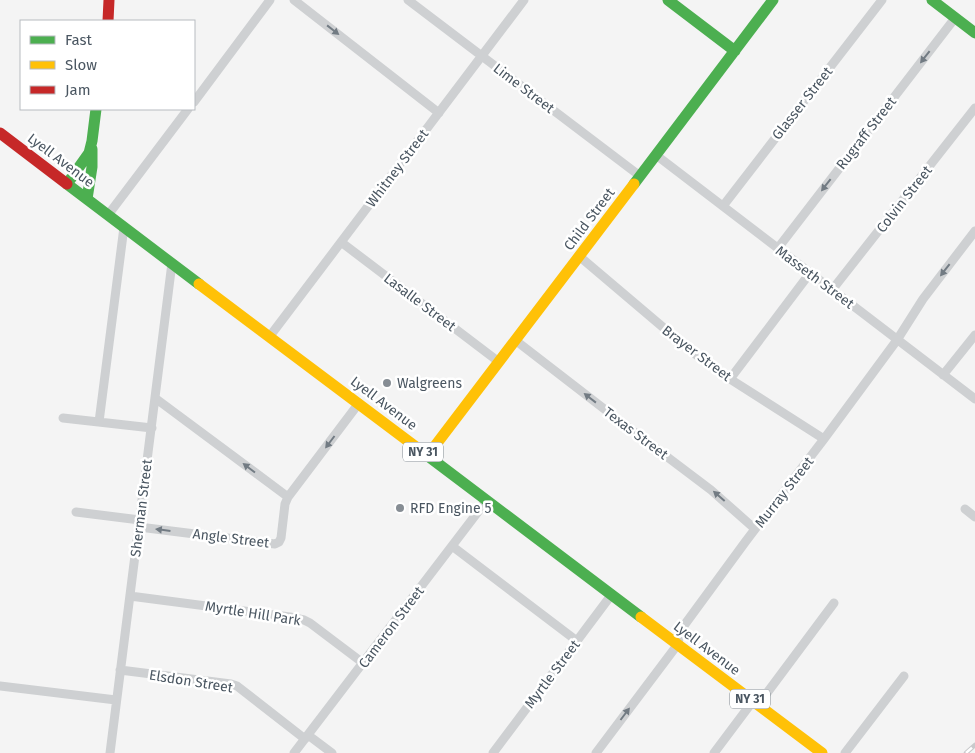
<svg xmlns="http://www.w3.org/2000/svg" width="975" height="753" font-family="'Fira Sans',sans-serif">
<rect width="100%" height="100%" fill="#f4f4f4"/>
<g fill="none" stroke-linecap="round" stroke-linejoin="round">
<path stroke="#ced0d2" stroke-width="9" d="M 294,0 L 439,113
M 408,0 L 640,176
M 194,102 L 270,0
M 656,155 L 975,399
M 723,206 L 882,0
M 108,215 L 188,109
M 341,242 L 499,362
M 778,248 L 955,18
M 579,256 L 691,351 L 730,379 L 824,439
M 832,290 L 975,108
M 270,336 L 524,0
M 515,340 L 625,425 L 711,490 L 755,529
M 943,375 L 975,335
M 730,379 L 810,273
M 155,398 L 288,497
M 63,418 L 152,428
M 99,422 L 124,227
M 965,509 L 975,517
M 76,512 L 140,520
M 139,527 L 275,544 L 279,542 L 281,538 L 285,504 L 288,497 L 359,403
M 452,546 L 577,641
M 130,596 L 290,617 L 304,620 L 310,623 L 363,663
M 120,670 L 231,684 L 237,686 L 305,739
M 0,686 L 116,700
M 758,705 L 834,603
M 308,735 L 332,753
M 110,753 L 172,263
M 294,753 L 487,500
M 493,753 L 612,594
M 596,753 L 678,644 L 680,631 L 746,541 L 824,439 L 897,340 L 923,299 L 975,231
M 714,753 L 753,701
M 845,753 L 904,676"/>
<path stroke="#4caf50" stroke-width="11" d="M 668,0 L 735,51
M 932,0 L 975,33
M 96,109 L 92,141 L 89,153 L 67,184 L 199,284
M 634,184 L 773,0
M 87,199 L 92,167 L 92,149
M 420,450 L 641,617"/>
<path stroke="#ffc107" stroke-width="11" d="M 199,284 L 420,450
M 428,455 L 634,184
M 641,617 L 822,753"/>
<path stroke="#c62828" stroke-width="11" d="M 108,21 L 109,0
M 0,133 L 67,184"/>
<g stroke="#c9cacc" stroke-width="4.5">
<path id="rail" d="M 966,753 L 975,745"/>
</g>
<use href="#rail" stroke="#fff" stroke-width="2.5" stroke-dasharray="8" stroke-linecap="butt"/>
</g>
<defs><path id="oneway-solid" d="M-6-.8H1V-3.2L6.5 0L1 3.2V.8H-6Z" transform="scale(1.25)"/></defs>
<g fill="#727b83">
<use href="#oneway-solid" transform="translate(333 30) rotate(38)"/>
<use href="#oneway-solid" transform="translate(925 57) rotate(128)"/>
<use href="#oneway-solid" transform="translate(826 185) rotate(128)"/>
<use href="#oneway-solid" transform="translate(945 270) rotate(128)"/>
<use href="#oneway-solid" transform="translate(590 398) rotate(-142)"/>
<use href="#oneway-solid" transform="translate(330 442) rotate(127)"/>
<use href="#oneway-solid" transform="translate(249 468) rotate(-143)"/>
<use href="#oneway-solid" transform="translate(719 496) rotate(-139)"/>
<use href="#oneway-solid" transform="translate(163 530) rotate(-173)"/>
<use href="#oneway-solid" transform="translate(625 714) rotate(-53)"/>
</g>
<g fill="#868d94" stroke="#fff" stroke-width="2">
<circle cx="387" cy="383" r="5"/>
<circle cx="400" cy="508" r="5"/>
</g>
<g text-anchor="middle" stroke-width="5" stroke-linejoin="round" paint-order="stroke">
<g fill="#fff" stroke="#808990" stroke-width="1">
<rect x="403" y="442.5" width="40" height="19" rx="4"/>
<rect x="730" y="689.5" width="40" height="19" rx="4"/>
</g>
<g font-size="12" font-weight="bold" fill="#4a5661">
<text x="423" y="456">NY 31</text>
<text x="750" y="703">NY 31</text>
</g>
<g font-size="14" fill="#4a5661" stroke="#fff">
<text transform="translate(524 88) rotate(37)" y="5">Lime Street</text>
<text transform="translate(802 103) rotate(-52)" y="5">Glasser Street</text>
<text transform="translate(866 133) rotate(-52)" y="5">Rugraff Street</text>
<text transform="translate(61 160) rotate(37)" y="5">Lyell Avenue</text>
<text transform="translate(397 168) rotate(-53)" y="5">Whitney Street</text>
<text transform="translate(904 199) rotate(-52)" y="5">Colvin Street</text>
<text transform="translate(589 219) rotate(-53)" y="5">Child Street</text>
<text transform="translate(815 277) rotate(37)" y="5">Masseth Street</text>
<text transform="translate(420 302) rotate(37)" y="5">Lasalle Street</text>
<text transform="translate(697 353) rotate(37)" y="5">Brayer Street</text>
<text transform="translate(384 403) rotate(37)" y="5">Lyell Avenue</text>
<text transform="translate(636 433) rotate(37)" y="5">Texas Street</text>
<text transform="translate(784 492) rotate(-52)" y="5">Murray Street</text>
<text transform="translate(141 508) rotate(-83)" y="5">Sherman Street</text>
<text transform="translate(231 538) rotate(7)" y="5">Angle Street</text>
<text transform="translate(253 613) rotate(9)" y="5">Myrtle Hill Park</text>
<text transform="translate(391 627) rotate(-53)" y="5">Cameron Street</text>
<text transform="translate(707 648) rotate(37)" y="5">Lyell Avenue</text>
<text transform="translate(552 674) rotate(-53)" y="5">Myrtle Street</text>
<text transform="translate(191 681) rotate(9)" y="5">Elsdon Street</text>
</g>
<g font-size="14" fill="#4a5661" stroke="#fff" text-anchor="start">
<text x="397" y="388">Walgreens</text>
<text x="410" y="513">RFD Engine 5</text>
</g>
</g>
<rect x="20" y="20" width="175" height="90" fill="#ffffff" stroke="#b7bbc0"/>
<rect x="30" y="36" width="25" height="8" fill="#4caf50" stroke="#b7bbc0"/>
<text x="65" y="45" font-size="15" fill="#4a5661">Fast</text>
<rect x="30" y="61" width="25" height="8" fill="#ffc107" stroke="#b7bbc0"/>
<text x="65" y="70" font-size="15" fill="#4a5661">Slow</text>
<rect x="30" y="86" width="25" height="8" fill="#c62828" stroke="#b7bbc0"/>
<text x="65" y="95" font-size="15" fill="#4a5661">Jam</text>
</svg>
